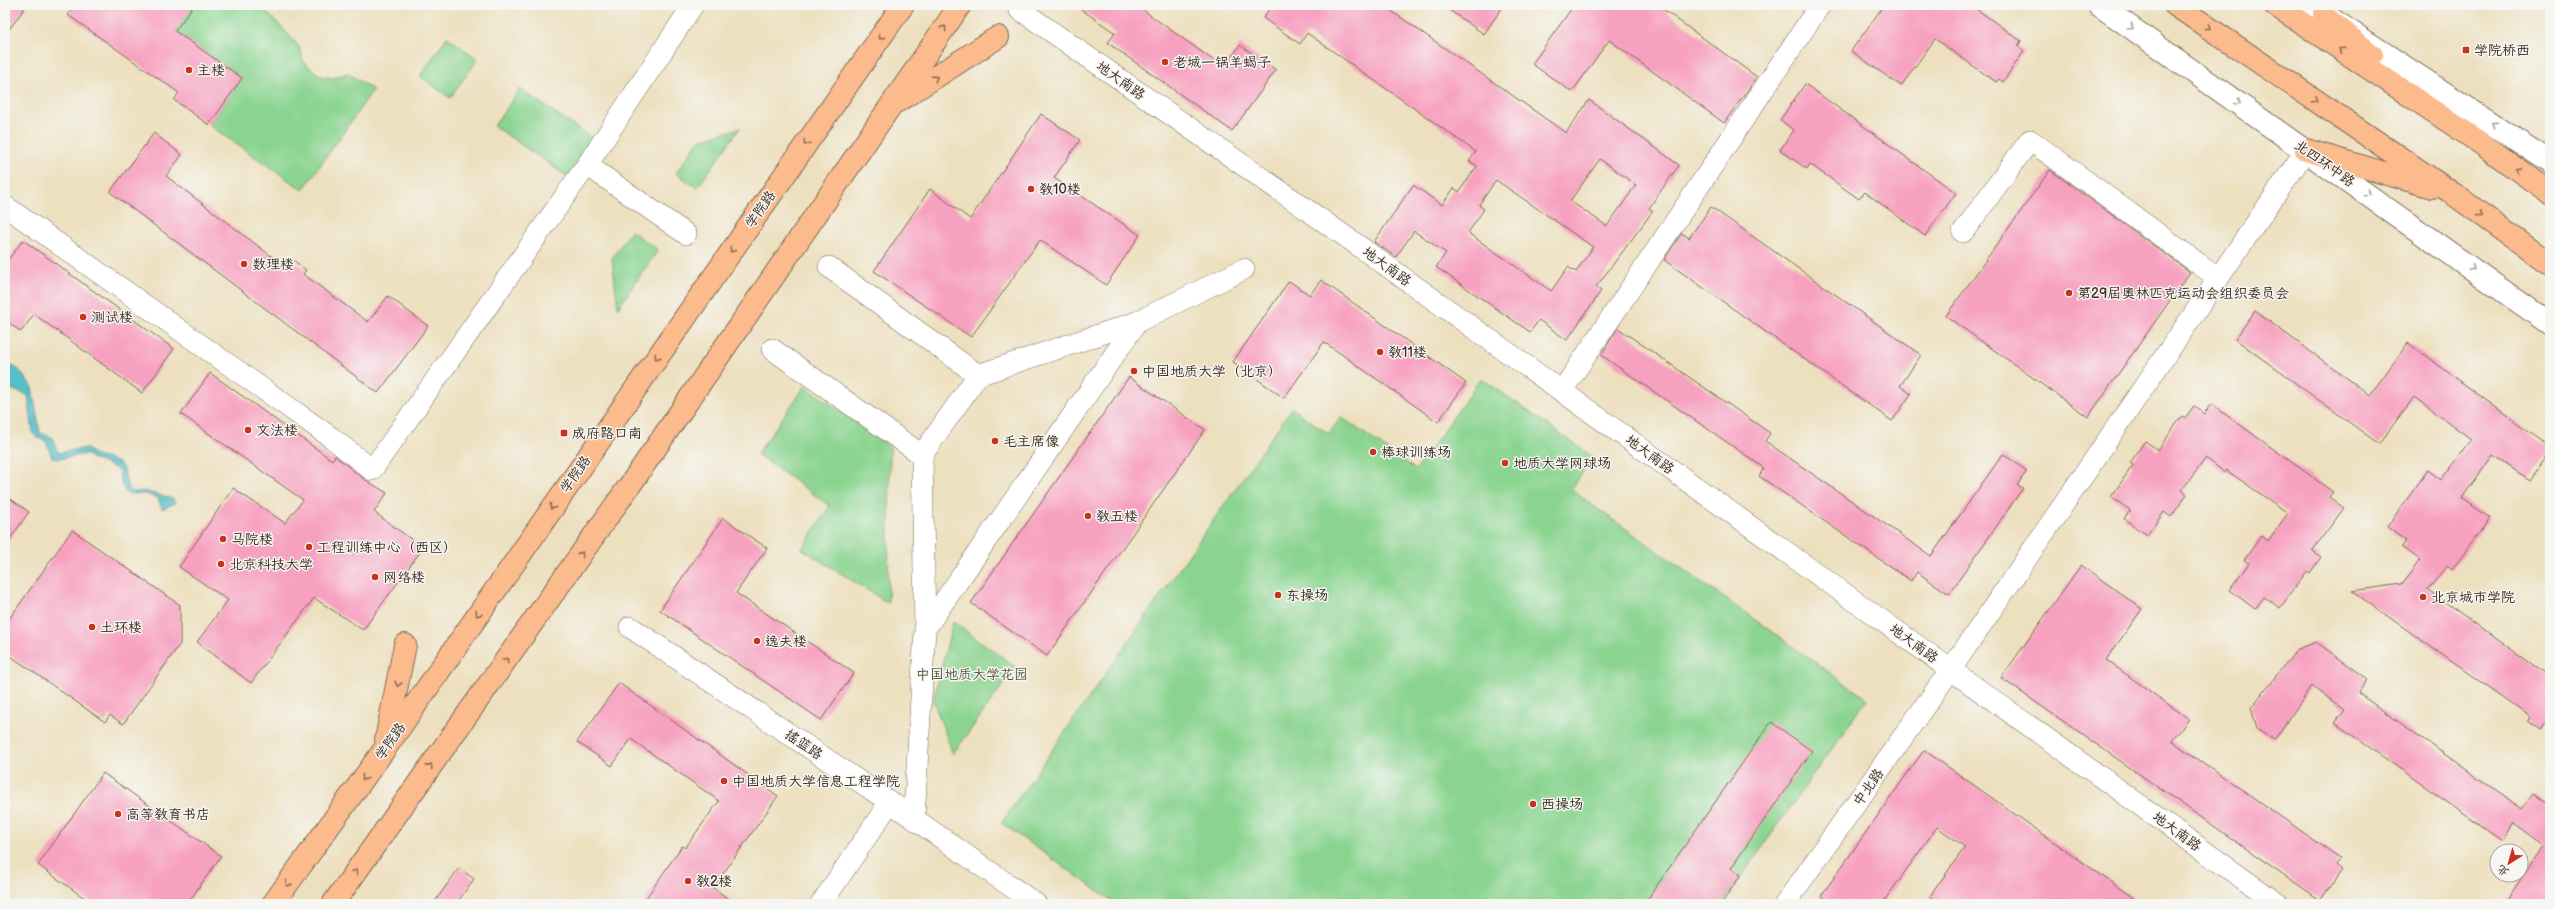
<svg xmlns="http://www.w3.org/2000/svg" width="2555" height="909" font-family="'Balsamiq Sans','LXGW WenKai TC',sans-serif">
<rect width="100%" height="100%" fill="#f6f6f2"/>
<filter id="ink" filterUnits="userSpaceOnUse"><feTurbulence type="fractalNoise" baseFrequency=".025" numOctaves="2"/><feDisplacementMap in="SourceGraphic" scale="8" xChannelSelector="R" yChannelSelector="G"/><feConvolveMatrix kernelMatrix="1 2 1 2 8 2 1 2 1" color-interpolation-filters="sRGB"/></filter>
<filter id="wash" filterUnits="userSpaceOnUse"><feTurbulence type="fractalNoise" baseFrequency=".012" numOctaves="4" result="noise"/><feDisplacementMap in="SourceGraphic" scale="16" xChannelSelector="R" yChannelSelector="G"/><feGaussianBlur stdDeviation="0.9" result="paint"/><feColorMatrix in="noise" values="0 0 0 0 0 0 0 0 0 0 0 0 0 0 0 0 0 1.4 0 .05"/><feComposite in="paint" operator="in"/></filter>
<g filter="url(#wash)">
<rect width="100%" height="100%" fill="#ede0bf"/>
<path fill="#8ad490" stroke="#627f57" d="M 194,5 L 257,5 L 277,22 L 299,47 L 304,63 L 321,76 L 332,78 L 348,73 L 373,90 L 303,190 L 209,125 L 242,78 L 175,31 Z
M 447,37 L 478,59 L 450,98 L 420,76 Z
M 520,89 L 600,144 L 574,181 L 494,126 Z
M 740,128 L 697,188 L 676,173 L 699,140 Z
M 631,231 L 658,250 L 618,308 L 612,258 Z
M 1481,378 L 1593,457 L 1571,490 L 1867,699 L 1722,904 L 1117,904 L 1001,823 L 1292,408 L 1329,434 L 1341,417 L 1416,470 Z
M 805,386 L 890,447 L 888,603 L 802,549 L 830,506 L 757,454 Z
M 953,622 L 1016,667 L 953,754 L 933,700 Z"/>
<path fill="#53c0ca" stroke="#477574" d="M 5,361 L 19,370 L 32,387 L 40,433 L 52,437 L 58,453 L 86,448 L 96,456 L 109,459 L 120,464 L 124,470 L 128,489 L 134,492 L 144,491 L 173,499 L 175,503 L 162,509 L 158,498 L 145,494 L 127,494 L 121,484 L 119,471 C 108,462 96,463 86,454 L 58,459 L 52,457 L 46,441 L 37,438 L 33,433 L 28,395 L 5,387 Z"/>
<g id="blocks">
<path fill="#f7a1c0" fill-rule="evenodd" d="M 5,5 L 27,5 L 5,35 Z
M 75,5 L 194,5 L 175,31 L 242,78 L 209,125 L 174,100 L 179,93 L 68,15 Z
M 1075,5 L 1136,5 L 1224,68 L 1240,45 L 1276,70 L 1232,131 L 1108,43 L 1115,33 Z
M 1272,5 L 1383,5 L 1566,133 L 1589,100 L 1679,165 L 1649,208 L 1653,211 L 1596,287 L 1601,291 L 1567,340 L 1539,320 L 1530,332 L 1436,267 L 1446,253 L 1414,231 L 1396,257 L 1374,242 L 1413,185 L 1442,205 L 1454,188 L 1459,192 L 1477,166 L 1469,161 L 1476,152 L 1307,33 L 1300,44 L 1263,18 ZM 1600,159 L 1636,185 L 1607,226 L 1570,201 ZM 1496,180 L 1593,247 L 1576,272 L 1568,267 L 1551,291 L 1468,233 L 1484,209 L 1479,205 Z
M 1442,5 L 1504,5 L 1484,34 Z
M 1574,5 L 1657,5 L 1757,77 L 1724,123 L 1609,40 L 1572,92 L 1532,64 Z
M 1884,5 L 1971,5 L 2021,41 L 2018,46 L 2024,51 L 2003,82 L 1999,79 L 1996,82 L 1935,39 L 1901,86 L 1851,51 Z
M 1805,84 L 1956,193 L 1925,236 L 1865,192 L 1859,199 L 1810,164 L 1807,169 L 1780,150 L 1794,130 L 1780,120 Z
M 1041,114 L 1080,140 L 1054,178 L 1140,235 L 1106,285 L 1040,240 L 971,337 L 874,271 L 930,189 L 970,219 Z
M 154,133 L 182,155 L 166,176 L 287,268 L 293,260 L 306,270 L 303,274 L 368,322 L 388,296 L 428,326 L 378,393 L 110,192 Z
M 2050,170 L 2190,272 L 2088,417 L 1946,316 Z
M 1711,207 L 1921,355 L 1900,386 L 1911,394 L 1892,421 L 1664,260 L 1682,233 L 1689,238 Z
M 23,240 L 174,349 L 142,393 L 34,314 L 21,332 L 5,320 L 5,264 Z
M 1321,280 L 1466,383 L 1438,422 L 1324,342 L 1284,398 L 1233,362 L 1289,281 L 1310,295 Z
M 2255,311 L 2370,395 L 2408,343 L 2550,447 L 2550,451 L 2529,480 L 2493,455 L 2462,498 L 2490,518 L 2452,570 L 2447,565 L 2428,590 L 2550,677 L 2550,716 L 2540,730 L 2528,721 L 2530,717 L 2352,591 L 2402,584 L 2420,560 L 2402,547 L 2406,541 L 2387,527 L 2428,470 L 2441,480 L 2471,439 L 2414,397 L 2379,444 L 2235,339 Z
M 1618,328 L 1770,433 L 1765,441 L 1931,556 L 2003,454 L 2027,471 L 2017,485 L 2023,488 L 1949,594 L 1917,572 L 1911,581 L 1759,476 L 1764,468 L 1601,355 Z
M 210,373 L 332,460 L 335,456 L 364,479 L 387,493 L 374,512 L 423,548 L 363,630 L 314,598 L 251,683 L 197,642 L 228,600 L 179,567 L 233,488 L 285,523 L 303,500 L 181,414 Z
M 1129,377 L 1205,430 L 1047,656 L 971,603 Z
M 2211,404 L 2333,492 L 2329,497 L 2344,508 L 2312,551 L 2321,557 L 2310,573 L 2307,571 L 2280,608 L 2264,597 L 2255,609 L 2230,590 L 2249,563 L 2244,560 L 2261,536 L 2268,541 L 2288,513 L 2226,470 L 2224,472 L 2206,458 L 2182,490 L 2187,494 L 2171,517 L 2164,512 L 2147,535 L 2124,519 L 2130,510 L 2111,497 L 2133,465 L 2130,463 L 2145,441 L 2158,450 L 2182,416 L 2185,418 L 2194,406 L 2204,414 Z
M 5,495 L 29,512 L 5,546 Z
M 723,518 L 767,548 L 736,593 L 854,673 L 821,720 L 660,610 Z
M 72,530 L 180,605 L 180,644 L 123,724 L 110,715 L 105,722 L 5,652 L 5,625 Z
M 2081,565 L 2142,609 L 2106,660 L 2189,719 L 2172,741 L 2340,858 L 2335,865 L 2341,870 L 2320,900 L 2001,678 Z
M 2316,642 L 2368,679 L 2358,693 L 2522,809 L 2533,794 L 2550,806 L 2550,904 L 2504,904 L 2544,845 L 2514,823 L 2502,841 L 2335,723 L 2345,710 L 2312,686 L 2274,740 L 2257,728 L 2251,708 L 2296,650 Z
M 619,683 L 778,796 L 713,888 L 736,904 L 642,904 L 682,846 L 685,848 L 719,801 L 631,739 L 612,766 L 577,742 Z
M 1771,722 L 1812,751 L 1731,868 L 1741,875 L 1721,904 L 1644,904 Z
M 1924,750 L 2142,904 L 1942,904 L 1930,896 L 1965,847 L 1937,827 L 1882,904 L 1832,904 L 1821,896 Z
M 103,773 L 221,856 L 187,904 L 93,904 L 38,865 Z
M 459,868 L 474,879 L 456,904 L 433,904 Z"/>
</g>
</g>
<g filter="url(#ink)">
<use href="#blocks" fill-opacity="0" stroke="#796a56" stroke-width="1"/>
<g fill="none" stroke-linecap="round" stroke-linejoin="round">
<g stroke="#796a56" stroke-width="22">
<path id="minor" d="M 1019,9 L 1349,239 L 2278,904
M 587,165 L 686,234
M 5,206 L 332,438 L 372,470 L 587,165 L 693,5
M 1963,232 L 2030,140 L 2218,278
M 829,267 L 978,375
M 772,349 L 922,455
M 1562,391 L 1820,5
M 630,627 L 890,802 L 1036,904
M 925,629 L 1137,322
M 914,819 L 925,629 L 922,455 L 978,375 L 1137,322 L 1244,269
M 821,904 L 890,802
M 1785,904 L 1951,669 L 2306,150"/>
</g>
<g stroke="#796a56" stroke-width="24">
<path id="tertiary" d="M 2099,5 L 2550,324
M 2310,5 L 2550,162"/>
</g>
<g stroke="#796a56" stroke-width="24">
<path id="primary" d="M 898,101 L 998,37
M 386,740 L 405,645
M 273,904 L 384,750 L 903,5
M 333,904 L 637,475 L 960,5"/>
</g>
<g stroke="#796a56" stroke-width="24">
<path id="trunk" d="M 2175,5 L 2452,193 L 2550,264
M 2275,5 L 2479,142 L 2550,193
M 2324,16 L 2372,55
M 2306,150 L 2432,187"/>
</g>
<use href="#minor" stroke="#fff" stroke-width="21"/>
<use href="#tertiary" stroke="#fff" stroke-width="22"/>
<use href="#primary" stroke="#fbbb8d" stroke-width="22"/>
<use href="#trunk" stroke="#fbbb8d" stroke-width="22"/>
</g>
<defs><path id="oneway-chevron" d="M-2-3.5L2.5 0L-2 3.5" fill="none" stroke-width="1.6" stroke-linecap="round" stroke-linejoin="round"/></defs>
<g stroke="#a79f9a">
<use href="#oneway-chevron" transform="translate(2131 27) rotate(35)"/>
<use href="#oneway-chevron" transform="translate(2238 102) rotate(35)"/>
<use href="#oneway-chevron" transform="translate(2494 124) rotate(-146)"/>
<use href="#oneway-chevron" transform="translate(2367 193) rotate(35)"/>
<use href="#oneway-chevron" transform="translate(2472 268) rotate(36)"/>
</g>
<g stroke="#916b50">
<use href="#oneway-chevron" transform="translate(2208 27) rotate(34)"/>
<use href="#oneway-chevron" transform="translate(944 28) rotate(-55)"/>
<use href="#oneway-chevron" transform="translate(881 37) rotate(125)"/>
<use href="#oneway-chevron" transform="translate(2341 50) rotate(-146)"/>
<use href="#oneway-chevron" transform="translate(935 78) rotate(-33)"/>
<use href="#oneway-chevron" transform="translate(2315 100) rotate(34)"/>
<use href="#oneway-chevron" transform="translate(806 143) rotate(125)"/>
<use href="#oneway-chevron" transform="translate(2518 170) rotate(-144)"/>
<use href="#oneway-chevron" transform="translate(2480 214) rotate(36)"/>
<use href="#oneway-chevron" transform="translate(732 250) rotate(125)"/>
<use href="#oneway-chevron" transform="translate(657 357) rotate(125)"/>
<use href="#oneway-chevron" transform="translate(552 507) rotate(125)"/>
<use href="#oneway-chevron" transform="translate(581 554) rotate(-55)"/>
<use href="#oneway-chevron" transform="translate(478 614) rotate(125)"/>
<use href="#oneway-chevron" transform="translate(506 660) rotate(-55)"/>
<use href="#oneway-chevron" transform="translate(398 684) rotate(102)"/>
<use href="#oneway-chevron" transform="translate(430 766) rotate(-55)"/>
<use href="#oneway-chevron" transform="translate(364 778) rotate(126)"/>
<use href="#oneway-chevron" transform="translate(355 872) rotate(-55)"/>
<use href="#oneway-chevron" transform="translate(288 884) rotate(126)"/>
</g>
</g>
<g fill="#c8321e" stroke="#f6f6f2" stroke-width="1.5">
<rect x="2462" y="46" width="8" height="8" rx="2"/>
<circle cx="1165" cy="62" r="4"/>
<circle cx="189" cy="70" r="4"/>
<circle cx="1031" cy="189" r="4"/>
<circle cx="244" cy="264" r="4"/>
<circle cx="2069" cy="293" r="4"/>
<circle cx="83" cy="317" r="4"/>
<circle cx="1380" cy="352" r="4"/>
<circle cx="1134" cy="371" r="4"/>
<circle cx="248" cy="430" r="4"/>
<rect x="560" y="429" width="8" height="8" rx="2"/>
<circle cx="995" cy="441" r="4"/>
<circle cx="1373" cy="452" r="4"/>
<circle cx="1505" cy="463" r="4"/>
<circle cx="1088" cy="516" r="4"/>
<circle cx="223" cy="539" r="4"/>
<circle cx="309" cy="547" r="4"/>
<circle cx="221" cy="564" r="4"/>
<circle cx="375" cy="577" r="4"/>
<circle cx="1278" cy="595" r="4"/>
<circle cx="2423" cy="597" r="4"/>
<circle cx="92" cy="627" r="4"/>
<circle cx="757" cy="641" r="4"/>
<circle cx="724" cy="781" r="4"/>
<circle cx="1533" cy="804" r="4"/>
<circle cx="118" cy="814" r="4"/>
<circle cx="688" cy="881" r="4"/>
</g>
<g text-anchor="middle" stroke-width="3" stroke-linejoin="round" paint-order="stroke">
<g font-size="14" fill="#3b2a1e" stroke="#f6f6f2" text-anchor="start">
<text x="2474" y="55">学院桥西</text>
<text x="1173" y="67">老城一锅羊蝎子</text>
<text x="197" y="75">主楼</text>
<text x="1039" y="194">教10楼</text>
<text x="252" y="269">数理楼</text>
<text x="2077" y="298">第29届奥林匹克运动会组织委员会</text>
<text x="91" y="322">测试楼</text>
<text x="1388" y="357">教11楼</text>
<text x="1142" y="376">中国地质大学（北京）</text>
<text x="256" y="435">文法楼</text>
<text x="572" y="438">成府路口南</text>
<text x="1003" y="446">毛主席像</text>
<text x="1381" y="457">棒球训练场</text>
<text x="1513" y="468">地质大学网球场</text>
<text x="1096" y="521">教五楼</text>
<text x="231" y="544">马院楼</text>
<text x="317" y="552">工程训练中心（西区）</text>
<text x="229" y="569">北京科技大学</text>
<text x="383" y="582">网络楼</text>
<text x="1286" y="600">东操场</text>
<text x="2431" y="602">北京城市学院</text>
<text x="100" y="632">土环楼</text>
<text x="765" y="646">逸夫楼</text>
<text x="732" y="786">中国地质大学信息工程学院</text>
<text x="1541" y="809">西操场</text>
<text x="126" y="819">高等教育书店</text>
<text x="696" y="886">教2楼</text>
</g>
<g font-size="14" fill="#3b2a1e" stroke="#f6f6f2">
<text transform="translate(1121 80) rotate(35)" y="5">地大南路</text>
<text transform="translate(2325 163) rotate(35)" y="5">北四环中路</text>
<text transform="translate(760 209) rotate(-55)" y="5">学院路</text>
<text transform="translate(1387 266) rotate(36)" y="5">地大南路</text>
<text transform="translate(1650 454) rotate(36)" y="5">地大南路</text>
<text transform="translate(575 474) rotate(-55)" y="5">学院路</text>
<text transform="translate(1914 643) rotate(36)" y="5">地大南路</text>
<text transform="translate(390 741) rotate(-55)" y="5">学院路</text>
<text transform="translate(804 744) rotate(34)" y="5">摇篮路</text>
<text transform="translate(1868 787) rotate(-55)" y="5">中北路</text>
<text transform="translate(2177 831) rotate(36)" y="5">地大南路</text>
</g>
<g font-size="14" fill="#4f543a" stroke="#f6f6f2">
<text x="972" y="679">中国地质大学花园</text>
</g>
</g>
<rect width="2555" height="909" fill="none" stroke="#f6f6f2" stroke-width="20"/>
<g transform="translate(2509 863) rotate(217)"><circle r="19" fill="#f6f6f2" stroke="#aba49d"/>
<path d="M0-3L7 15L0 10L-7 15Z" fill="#c8321e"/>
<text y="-6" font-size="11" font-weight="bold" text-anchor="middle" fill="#3b2a1e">北</text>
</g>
</svg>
